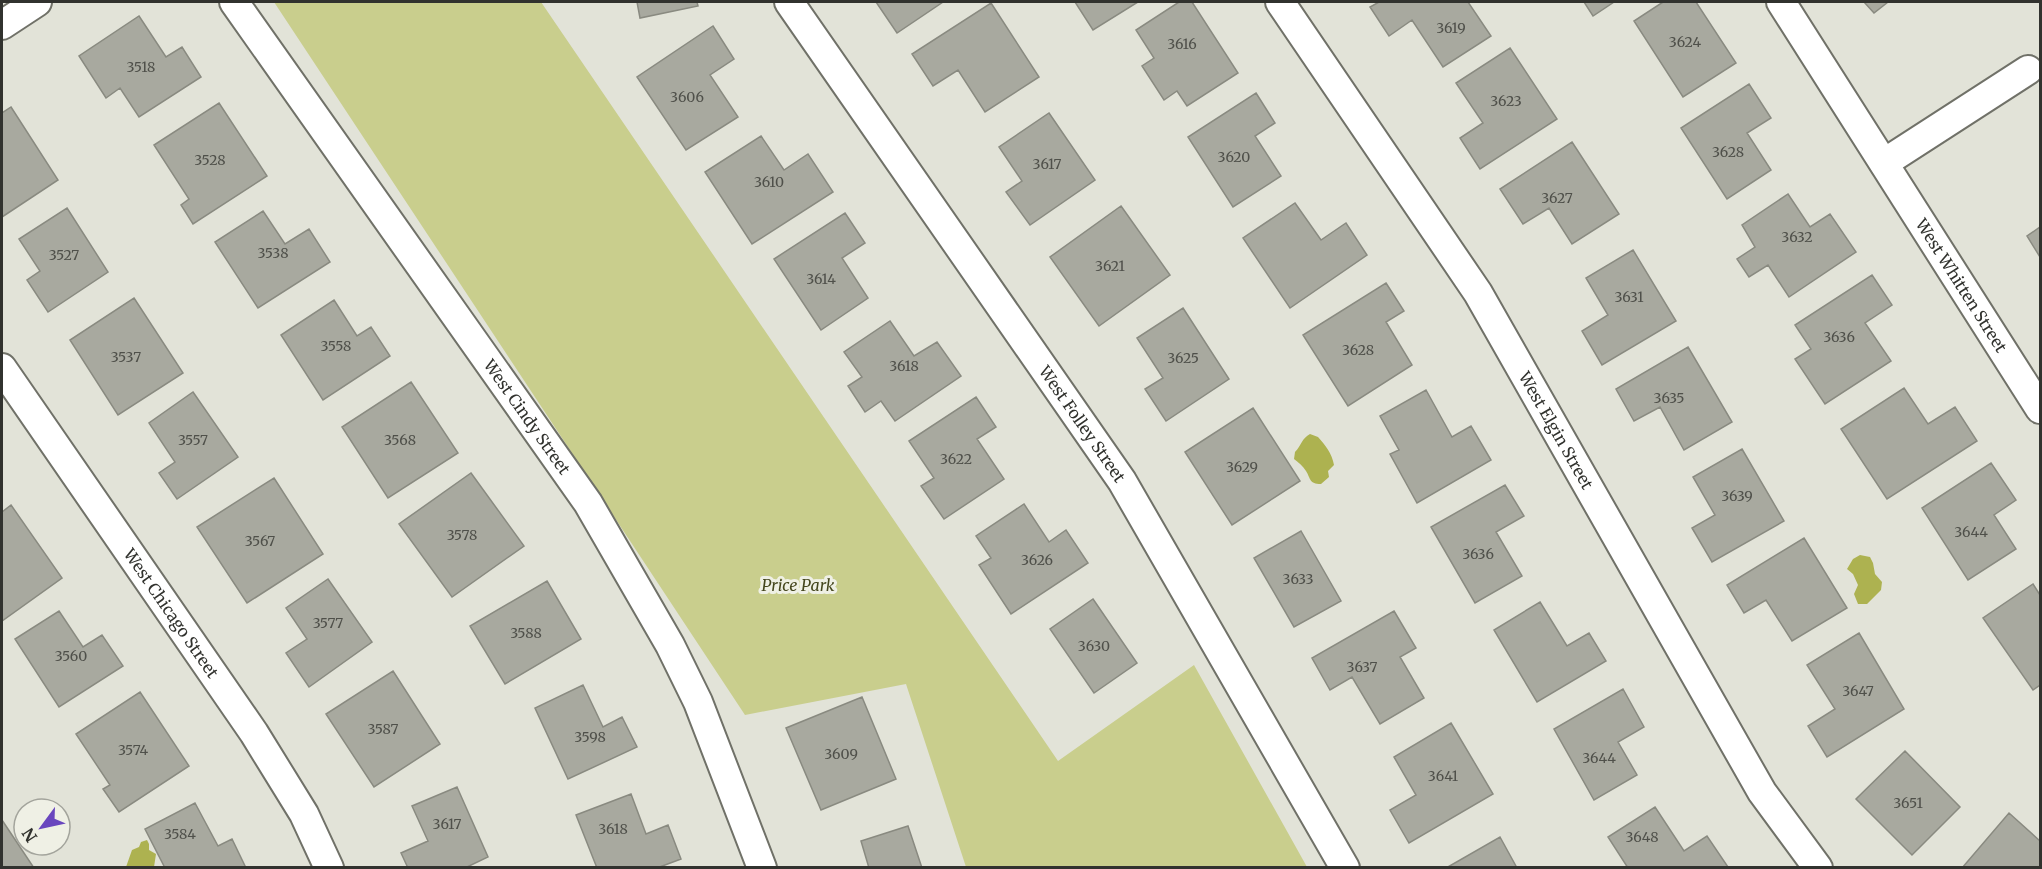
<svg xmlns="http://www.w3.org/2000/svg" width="2042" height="869" font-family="Merriweather,serif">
<rect width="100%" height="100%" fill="#e2e3d8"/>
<path fill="#c9ce8d" d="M 274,2 L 541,2 L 1058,761 L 1194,665 L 1307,867 L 966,867 L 906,684 L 745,715 Z"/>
<path fill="#adb250" d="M 1310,434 L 1318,437 C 1325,445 1332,453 1334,465 L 1328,471 L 1329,477 L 1321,484 C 1309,484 1311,479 1306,471 C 1303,466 1298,462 1294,459 L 1295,452 C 1301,446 1302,438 1310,434 Z
M 1860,555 L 1870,557 L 1873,563 L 1875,574 L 1882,582 L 1881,590 L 1867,604 L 1858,604 L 1854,594 L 1858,585 L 1853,574 L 1847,569 L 1853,559 Z
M 147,840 L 149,844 L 149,850 L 156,854 L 154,867 L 126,867 L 132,850 L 139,847 L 141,842 Z"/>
<path fill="#a8a99f" stroke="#898a80" stroke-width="1.5" d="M 637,2 L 697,2 L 698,6 L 640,18 Z
M 876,2 L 943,2 L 897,33 Z
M 1075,2 L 1138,2 L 1093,30 Z
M 1179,2 L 1192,2 L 1238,73 L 1187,106 L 1177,91 L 1164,100 L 1142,66 L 1154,58 L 1136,30 Z
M 1379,2 L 1468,2 L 1491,36 L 1443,67 L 1412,20 L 1389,36 L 1370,7 Z
M 1584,2 L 1614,2 L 1593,16 Z
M 1663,2 L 1696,2 L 1736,63 L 1683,97 L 1634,21 Z
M 1864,2 L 1888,2 L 1874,13 Z
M 991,3 L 1039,77 L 985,112 L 958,70 L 933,86 L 912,54 Z
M 139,16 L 166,57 L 182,47 L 201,77 L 139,117 L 120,88 L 106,98 L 79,56 Z
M 713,26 L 734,59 L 710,75 L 738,117 L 686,150 L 637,77 Z
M 1510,48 L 1557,119 L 1480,169 L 1460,138 L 1483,123 L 1456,83 Z
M 1749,84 L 1771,118 L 1747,133 L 1771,170 L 1727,199 L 1681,128 Z
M 1256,93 L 1275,123 L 1255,136 L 1281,176 L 1233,207 L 1188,137 Z
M 219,103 L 267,176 L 193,224 L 181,205 L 189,199 L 154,145 Z
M 11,107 L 58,180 L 2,217 L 2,113 Z
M 1049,113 L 1095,180 L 1030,225 L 1006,192 L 1022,181 L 999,147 Z
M 761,136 L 784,170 L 808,154 L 833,192 L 752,244 L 705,172 Z
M 1572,142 L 1619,214 L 1572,244 L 1549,208 L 1523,224 L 1500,189 Z
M 1788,194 L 1810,227 L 1830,214 L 1856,252 L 1789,297 L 1768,265 L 1749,277 L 1737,259 L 1755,247 L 1742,225 Z
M 1295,203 L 1321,240 L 1346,223 L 1367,255 L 1290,308 L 1243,238 Z
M 1121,206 L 1170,275 L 1099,326 L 1050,257 Z
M 67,208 L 108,272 L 48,312 L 27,280 L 40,271 L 19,239 Z
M 263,211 L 285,244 L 309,229 L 330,262 L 258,308 L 215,242 Z
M 845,213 L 865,243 L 842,258 L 868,298 L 821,330 L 774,259 Z
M 2040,227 L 2040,257 L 2027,236 Z
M 1633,250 L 1676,321 L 1602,365 L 1582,331 L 1608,315 L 1586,278 Z
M 1872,275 L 1892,305 L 1865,323 L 1891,361 L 1825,404 L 1795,359 L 1811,349 L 1795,325 Z
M 1386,283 L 1404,311 L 1386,322 L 1412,365 L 1348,406 L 1303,335 Z
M 134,298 L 183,373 L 118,415 L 70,340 Z
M 334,300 L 357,336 L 371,327 L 390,356 L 323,400 L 281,335 Z
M 1183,308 L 1229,379 L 1166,421 L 1145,389 L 1163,378 L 1137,338 Z
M 890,321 L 914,356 L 937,342 L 961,376 L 895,421 L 881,401 L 865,412 L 848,386 L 862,377 L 844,352 Z
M 1688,347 L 1732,422 L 1684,450 L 1660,407 L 1634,421 L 1616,389 Z
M 411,382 L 458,453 L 388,498 L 342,427 Z
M 1904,388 L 1928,424 L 1955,407 L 1977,441 L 1887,499 L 1841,429 Z
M 1426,390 L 1452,437 L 1471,426 L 1491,460 L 1417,503 L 1390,454 L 1399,450 L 1380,416 Z
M 193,392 L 238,457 L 177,499 L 159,473 L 175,462 L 149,423 Z
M 976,397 L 996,427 L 977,439 L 1004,479 L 944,519 L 921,486 L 934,478 L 909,441 Z
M 1253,408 L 1300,481 L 1232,525 L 1185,452 Z
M 1742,449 L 1784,521 L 1712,562 L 1692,528 L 1715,515 L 1693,477 Z
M 1991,463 L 2016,500 L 1994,515 L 2016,549 L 1968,580 L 1922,508 Z
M 471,473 L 524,546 L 452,597 L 399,524 Z
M 274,478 L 323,554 L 247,603 L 197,527 Z
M 1505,485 L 1524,516 L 1496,532 L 1522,576 L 1475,603 L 1431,527 Z
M 1024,504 L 1049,542 L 1066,530 L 1088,563 L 1011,614 L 979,565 L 991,558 L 976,536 Z
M 11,505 L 62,578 L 2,621 L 2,512 Z
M 1301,531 L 1341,601 L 1294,627 L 1254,558 Z
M 1804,538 L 1847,608 L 1792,641 L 1766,600 L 1744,613 L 1727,585 Z
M 328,579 L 372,642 L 309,687 L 286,653 L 307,639 L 286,608 Z
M 547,581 L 581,639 L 505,684 L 470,626 Z
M 2033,584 L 2040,595 L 2040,685 L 2033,690 L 1983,618 Z
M 1093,599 L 1137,663 L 1094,693 L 1050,629 Z
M 1540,602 L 1567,646 L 1589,633 L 1606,661 L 1537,702 L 1494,630 Z
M 59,611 L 83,647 L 102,635 L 123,666 L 59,707 L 15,639 Z
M 1394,611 L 1416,648 L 1400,657 L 1424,698 L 1380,724 L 1352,677 L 1330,690 L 1312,658 Z
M 1859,633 L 1904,709 L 1827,757 L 1808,726 L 1835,709 L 1807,665 Z
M 393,671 L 440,744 L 374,787 L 326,714 Z
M 583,685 L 603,727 L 622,717 L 637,747 L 568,779 L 535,708 Z
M 1623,689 L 1644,727 L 1618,742 L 1637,775 L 1594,800 L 1554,729 Z
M 140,692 L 189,766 L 119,812 L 103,789 L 110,785 L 76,734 Z
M 862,697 L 896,779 L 821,810 L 786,728 Z
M 1451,723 L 1493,794 L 1409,843 L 1390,810 L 1416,795 L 1394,757 Z
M 1905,751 L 1960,807 L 1912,855 L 1856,799 Z
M 457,787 L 488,857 L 465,868 L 408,868 L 401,853 L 428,841 L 412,806 Z
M 631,794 L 646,834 L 668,825 L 681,859 L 657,868 L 597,868 L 576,815 Z
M 195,803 L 218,846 L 232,839 L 246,868 L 165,868 L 145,829 Z
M 1655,807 L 1684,851 L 1707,836 L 1728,867 L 1628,868 L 1608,837 Z
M 2009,813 L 2040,841 L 2040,868 L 1962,868 Z
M 2,820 L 34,868 L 2,868 Z
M 908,826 L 922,868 L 869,868 L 861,841 Z
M 1500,837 L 1517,868 L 1446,868 Z"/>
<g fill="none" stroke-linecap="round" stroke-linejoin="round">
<g stroke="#707168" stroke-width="32">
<g id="street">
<path id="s1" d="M 234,2 L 588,503 L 670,645 L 698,702 L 762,868"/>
<path id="s2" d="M 789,2 L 1122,481 L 1345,868"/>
<path id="s3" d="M 1280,2 L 1478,293 L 1762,792 L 1818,868"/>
<path id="s4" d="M 1781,2 L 2040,409"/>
<path d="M 2,25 L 37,2"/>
<path d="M 1884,163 L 2028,70"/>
<path id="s5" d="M 2,368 L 254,733 L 304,814 L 329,868"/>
</g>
</g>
<use href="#street" stroke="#fff" stroke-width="28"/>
</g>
<g text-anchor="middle" stroke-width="6" stroke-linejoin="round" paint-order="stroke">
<g font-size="14" fill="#4f504a">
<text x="1451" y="33">3619</text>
<text x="1685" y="47">3624</text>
<text x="1182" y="49">3616</text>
<text x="141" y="72">3518</text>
<text x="687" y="102">3606</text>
<text x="1506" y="106">3623</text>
<text x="1728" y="157">3628</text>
<text x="1234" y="162">3620</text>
<text x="210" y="165">3528</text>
<text x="1047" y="169">3617</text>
<text x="769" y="187">3610</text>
<text x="1557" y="203">3627</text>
<text x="1797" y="242">3632</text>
<text x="273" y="258">3538</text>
<text x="64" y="260">3527</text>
<text x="1110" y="271">3621</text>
<text x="821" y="284">3614</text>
<text x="1629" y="302">3631</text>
<text x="1839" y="342">3636</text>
<text x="336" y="351">3558</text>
<text x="1358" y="355">3628</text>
<text x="126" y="362">3537</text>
<text x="1183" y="363">3625</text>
<text x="904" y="371">3618</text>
<text x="1669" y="403">3635</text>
<text x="193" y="445">3557</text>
<text x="400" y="445">3568</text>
<text x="956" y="464">3622</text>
<text x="1242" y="472">3629</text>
<text x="1737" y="501">3639</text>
<text x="1971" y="537">3644</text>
<text x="462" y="540">3578</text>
<text x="260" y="546">3567</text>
<text x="1478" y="559">3636</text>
<text x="1037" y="565">3626</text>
<text x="1298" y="584">3633</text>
<text x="328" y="628">3577</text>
<text x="526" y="638">3588</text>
<text x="1094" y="651">3630</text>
<text x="71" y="661">3560</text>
<text x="1362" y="672">3637</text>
<text x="1858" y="696">3647</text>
<text x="383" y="734">3587</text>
<text x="590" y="742">3598</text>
<text x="133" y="755">3574</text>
<text x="841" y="759">3609</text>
<text x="1599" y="763">3644</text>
<text x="1443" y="781">3641</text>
<text x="1908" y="808">3651</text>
<text x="447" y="829">3617</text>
<text x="613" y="834">3618</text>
<text x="180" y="839">3584</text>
<text x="1642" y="842">3648</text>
</g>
<g font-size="16" fill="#31322e" stroke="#eff0e5">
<text dy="6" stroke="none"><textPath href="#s4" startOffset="336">West Whitten Street</textPath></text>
<text dy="6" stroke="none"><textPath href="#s1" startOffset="508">West Cindy Street</textPath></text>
<text dy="6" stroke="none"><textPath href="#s2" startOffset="514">West Folley Street</textPath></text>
<text dy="6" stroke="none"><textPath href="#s3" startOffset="510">West Elgin Street</textPath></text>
<text dy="6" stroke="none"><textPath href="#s5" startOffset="298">West Chicago Street</textPath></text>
</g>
<g font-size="16" font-style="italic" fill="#44461d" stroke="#eff0e5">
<text x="798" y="591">Price Park</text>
</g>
</g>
<rect width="2042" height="869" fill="none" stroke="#31322e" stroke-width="6"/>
<g transform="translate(42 827) rotate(237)"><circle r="28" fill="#eff0e5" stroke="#a3a49c" stroke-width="1.5"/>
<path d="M0-4.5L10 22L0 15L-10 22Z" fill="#6946be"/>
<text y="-9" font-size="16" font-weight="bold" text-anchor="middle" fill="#31322e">N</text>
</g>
</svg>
